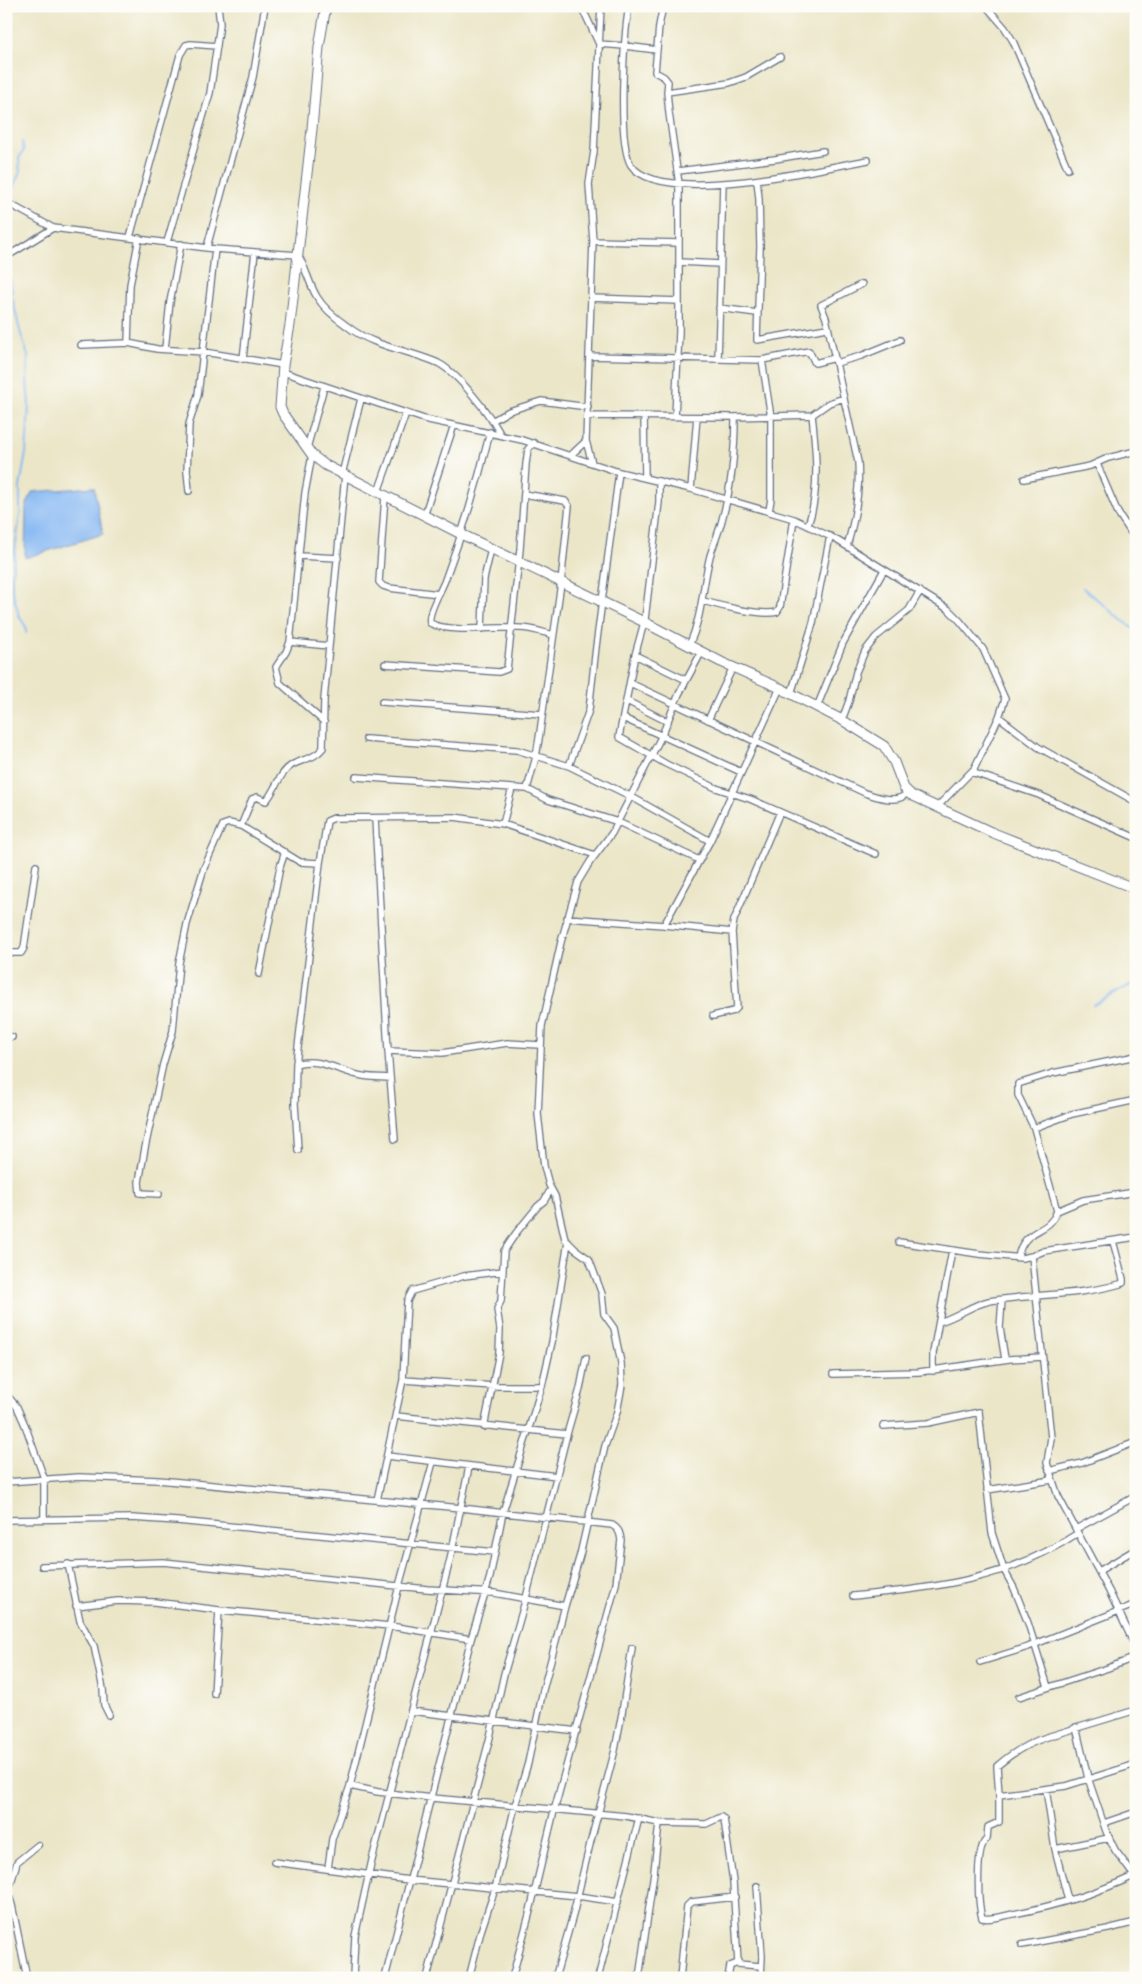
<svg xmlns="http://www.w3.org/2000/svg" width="1142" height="1984" font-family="'Gochi Hand',sans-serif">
<rect width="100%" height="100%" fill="#fdfcf7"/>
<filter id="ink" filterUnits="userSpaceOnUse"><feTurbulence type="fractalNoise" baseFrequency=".02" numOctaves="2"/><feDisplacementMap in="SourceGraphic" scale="10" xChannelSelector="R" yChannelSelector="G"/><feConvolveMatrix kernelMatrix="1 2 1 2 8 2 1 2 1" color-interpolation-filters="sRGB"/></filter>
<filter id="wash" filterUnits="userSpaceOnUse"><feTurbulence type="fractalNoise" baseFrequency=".0096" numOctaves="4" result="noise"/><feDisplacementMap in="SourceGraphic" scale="20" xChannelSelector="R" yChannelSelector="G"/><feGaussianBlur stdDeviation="1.12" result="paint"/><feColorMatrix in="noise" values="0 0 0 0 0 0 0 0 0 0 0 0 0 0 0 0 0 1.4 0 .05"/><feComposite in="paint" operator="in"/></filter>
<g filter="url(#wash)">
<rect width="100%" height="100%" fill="#ebe6c8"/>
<path fill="#86b8f3" stroke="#5074a8" d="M 94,487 L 103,534 L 25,558 L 26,507 L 32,492 Z"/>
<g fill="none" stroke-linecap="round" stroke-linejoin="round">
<path stroke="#86b8f3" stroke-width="2" d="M 7,201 L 20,173 L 19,158 L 24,150 L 22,142
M 6,271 L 11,281 L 12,297 L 20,331 L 28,356 L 27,380 L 29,406 L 26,453 L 20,487 L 20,514 L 12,573 L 12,589 L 19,616 L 26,627 L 26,633
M 1083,588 L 1136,631
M 1093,1005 L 1136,982"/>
</g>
</g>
<g filter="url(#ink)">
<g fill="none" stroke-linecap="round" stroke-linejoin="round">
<g stroke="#646f83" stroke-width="8">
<path id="street" d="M 579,6 L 586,16 L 599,44 L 625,46 L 657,50
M 629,6 C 624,35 617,143 631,165 C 659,207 824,168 868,160
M 663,6 L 659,26 L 655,72 L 664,77 L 668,82 L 667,92 L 669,113 L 679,184 L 679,332 L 675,416
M 986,6 L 1005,28 L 1013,41 L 1068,169
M 667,92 L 729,83 L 746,77 L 780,57
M 678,171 L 775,159 L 823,151
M 757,180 L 759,199 L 760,247 L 757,340 L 827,328
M 6,202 L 53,228 L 215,249 L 298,255 C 306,268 309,284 317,297 C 323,307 337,319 347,326 C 373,347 409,350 438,363 C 458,373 490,415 501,435
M 130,237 L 180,55 L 186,45 L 191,44 L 217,46
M 593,241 L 679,243
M 167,242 L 210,93 L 220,24 L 218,6
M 207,247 L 253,77 L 265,6
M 6,257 L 53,228
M 679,262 L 720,264
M 591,298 L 679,301
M 719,308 L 757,313
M 128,343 L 130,285 L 139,238
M 81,345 L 128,343 L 157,349 L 204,352 L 283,365
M 165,349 L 170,302 L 181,244
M 590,356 L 762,360 L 809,351 L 815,363 L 835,358
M 243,359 L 255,252
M 718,359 L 723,183
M 762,360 L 771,417 L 771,499 L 769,511
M 836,363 L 861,356 L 900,340
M 283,372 L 424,419 L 522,440 L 619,472 L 691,489 L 794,519 L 835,539 L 948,609 L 960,621 L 983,649 L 1005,699 L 999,717 L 974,769 L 937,807
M 588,416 L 735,417 L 812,415 L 829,403 L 844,398
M 644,416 L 645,478
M 492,421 L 509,411 L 541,401 L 588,407
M 490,432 C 478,482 463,532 445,580 C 441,591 427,613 430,623 C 450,634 497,626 519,628 C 531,628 542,632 553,635
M 307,448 L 324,387
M 312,455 L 305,493 L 290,642 L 286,652 L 276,667 L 280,683 L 324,722
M 571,455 L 586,441
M 592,463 L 586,441 L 593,241 L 589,184 L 594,151 L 601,6
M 1097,464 L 1118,513 L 1136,540
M 342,474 L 361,399
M 1024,479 L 1090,466 L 1108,458 L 1136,451
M 659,481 L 659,502 L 645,619 L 635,655 L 619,737 L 666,764 L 716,788 L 750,799 L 876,854
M 691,489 L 697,417
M 189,491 L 187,471 L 189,424 L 198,395 L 215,249
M 378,492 L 406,413
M 524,494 L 565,501 L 569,506 L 561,583 L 540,732 L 536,757 L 527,789
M 385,496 L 379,582 L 383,586 L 389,588 L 439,594
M 424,516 L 454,425
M 808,525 C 820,491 816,450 812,415
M 847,546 C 855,519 860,490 858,462 L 826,318 L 821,305 L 862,284
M 300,556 L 338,558
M 703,601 C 720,606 761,616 777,612 L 780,607 L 794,519
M 482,629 L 484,579 L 491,549
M 290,642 L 329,646
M 689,646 C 703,614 702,588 710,556 C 714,543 720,530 723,516 C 732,484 735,451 735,417
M 635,655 L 686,680
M 385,664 L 499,672 L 507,669 L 520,549 L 526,464 L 528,449 L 534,443
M 630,683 L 865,793 C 878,797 898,805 908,792
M 791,694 L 813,623 L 830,536
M 627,701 L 668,722
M 382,702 L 542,714
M 817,707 L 843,643 L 884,570
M 999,717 L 1038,747 L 1136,802
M 623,718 L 741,772
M 708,720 L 733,667
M 842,720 L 849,701 L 856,672 L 865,651 L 876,637 L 909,610 L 920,591
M 366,739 L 517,750 L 569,766 L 630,796 L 710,841
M 569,766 L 589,710 L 596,647 L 619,472
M 971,772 L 1039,795 L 1136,838
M 356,777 L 527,789 L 548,800 L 618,822 L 699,860
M 375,819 L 388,1051 L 395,1139
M 503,824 L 512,788
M 241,826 L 300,862 L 320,863
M 567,918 L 664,925 L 732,932 L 737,1008 L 734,1011 L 713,1016
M 664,925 L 710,841 L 780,688
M 732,932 L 734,920 L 780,812
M 6,953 L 21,953 L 24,948 L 36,866
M 259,974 L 280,867 L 285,852
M 6,1036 L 12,1037
M 388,1051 L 442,1053 L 507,1043 L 540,1045
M 296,1064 C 315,1057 336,1069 354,1074 C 366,1078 379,1077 390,1078
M 1034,1128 L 1072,1114 L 1136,1100
M 298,1150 L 295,1104 L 296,1064 L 320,863 L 327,821 L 334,818 L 454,817 L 503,824 L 595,855
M 159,1194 L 140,1193 L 139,1182 L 145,1148 L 163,1064 L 173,1031 L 179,963 L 187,924 L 204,868 L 223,825 L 229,823 L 241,826 L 252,799 L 257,797 L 266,801 C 275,791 279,773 292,765 C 302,759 315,759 323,748 L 324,700 L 345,475
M 1057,1211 L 1083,1200 L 1136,1192
M 899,1242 L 979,1254 L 1022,1258 L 1032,1256 L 1044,1251 L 1136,1237
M 1032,1256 L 1051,1438 L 1047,1463 L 1058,1496 L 1109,1591 L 1136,1648
M 1018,1257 C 1024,1226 1049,1235 1057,1211 L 1034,1128 L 1018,1095 L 1018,1084 L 1053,1073 L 1136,1056
M 1002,1300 L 1000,1328 L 1005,1359
M 939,1322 C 957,1317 971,1305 989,1301 C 1032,1294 1078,1296 1120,1284 L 1123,1283 L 1123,1279 L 1113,1241
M 933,1371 L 933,1353 L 952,1250
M 833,1374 L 919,1372 L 1009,1359 L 1042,1357
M 403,1380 L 494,1386 L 542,1386
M 6,1394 L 17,1407 L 25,1425 L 44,1478 L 44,1519
M 396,1416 L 567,1434
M 883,1426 L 928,1423 L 979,1412 L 992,1533 L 1004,1570 L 1014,1588 L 1028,1623 L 1048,1687
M 484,1427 L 499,1353 L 500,1329 L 497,1309 L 501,1301 L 504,1251 L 516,1233 L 538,1206 L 544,1201 L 551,1189
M 387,1456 L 557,1476
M 1049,1471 L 1082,1463 L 1136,1442
M 6,1482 L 79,1477 L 158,1480 L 461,1508 L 612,1525 C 619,1529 620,1533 621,1540 L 616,1584 L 554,1811 L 529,1915 L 512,1978
M 987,1490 L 1052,1480
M 377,1500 L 403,1380 L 407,1301 L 412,1291 L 464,1276 L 503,1271
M 6,1520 L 132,1518 L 177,1521 L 495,1552
M 1076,1529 L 1136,1496
M 68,1564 L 80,1621 L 94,1646 L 103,1689 L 104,1705 L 109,1715
M 42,1566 L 163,1562 L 427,1589 L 494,1593 L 565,1606
M 1099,1571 L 1136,1549
M 853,1596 C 937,1587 1005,1581 1078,1533
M 76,1606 L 118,1601 L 155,1602 L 219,1610 L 390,1626 L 471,1639
M 980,1662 L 1028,1647 L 1136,1604
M 214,1694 L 219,1610
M 1019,1697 L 1108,1668 L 1136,1657
M 1136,1710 L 1047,1737 C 1028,1743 1012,1753 997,1766 L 999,1795 L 1066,1786 L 1136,1764
M 411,1711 L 577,1731
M 1076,1727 L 1088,1778 L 1106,1831 L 1115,1850 L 1135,1877
M 350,1786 L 378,1792 L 432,1798 L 626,1816 L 659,1823 L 654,1872 L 639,1978
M 1046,1789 L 1055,1849 L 1068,1900
M 999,1795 L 999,1822 L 988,1827 L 987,1839 C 975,1847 978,1904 982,1918 C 992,1920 1003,1916 1013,1914 C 1055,1906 1097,1893 1136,1875
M 659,1823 L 706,1824 L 721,1817 L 724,1819 L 733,1882 L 738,1963 L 730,1966 L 728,1978
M 1104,1823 L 1136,1812
M 1055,1849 L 1109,1838
M 274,1862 L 409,1880 L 578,1896 L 618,1902
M 328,1868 L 332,1839 L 350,1786 L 399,1586 L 433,1462
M 757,1886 L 762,1956 L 761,1978
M 1022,1945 L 1108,1929 L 1136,1922
M 738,1964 L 760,1966
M 27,1978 L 12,1905 L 6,1887 L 11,1883 L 17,1862 L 38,1845
M 353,1978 L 355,1936 L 372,1860 L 450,1560 L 469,1467
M 385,1978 L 471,1639 L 490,1577 L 503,1512 L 542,1386 L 552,1342 L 568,1242
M 427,1978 L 490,1737 L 504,1674 L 526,1598 L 567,1434 L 580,1389 L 586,1358
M 469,1978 L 481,1931 L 495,1889 L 515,1806 L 528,1763 L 543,1690 L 565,1606 L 580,1555 L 605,1446 L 617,1412 L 622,1385 L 621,1363 L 614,1328 L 604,1314 L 602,1294 L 589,1259 L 575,1249 L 565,1239 L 555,1196 L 549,1185 L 544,1166 L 538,1114 L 542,1026 L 561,942 L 578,882 L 590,862 L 612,833 L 662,735 L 679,694 L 701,653
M 555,1978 L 573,1915 L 590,1844 L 615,1750 L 622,1713 L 632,1648
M 598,1978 L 639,1818
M 680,1978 L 687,1906 L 691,1902 L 735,1897"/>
</g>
<g stroke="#646f83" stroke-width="11">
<path id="secondary" d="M 326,6 L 319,47 L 312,129 L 290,325 L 283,365 L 280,407 L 283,414 L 312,455 L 325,465 L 461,534 L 644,622 L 721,662 L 780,688 L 842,720 L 884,746 L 894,762 L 904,788 L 911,795 L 991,832 L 1136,889"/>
</g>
<use href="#street" stroke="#fff" stroke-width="5.5"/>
<use href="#secondary" stroke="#fff" stroke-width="9"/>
</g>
</g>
<rect width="1142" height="1984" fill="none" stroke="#fdfcf7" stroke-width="25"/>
</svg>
